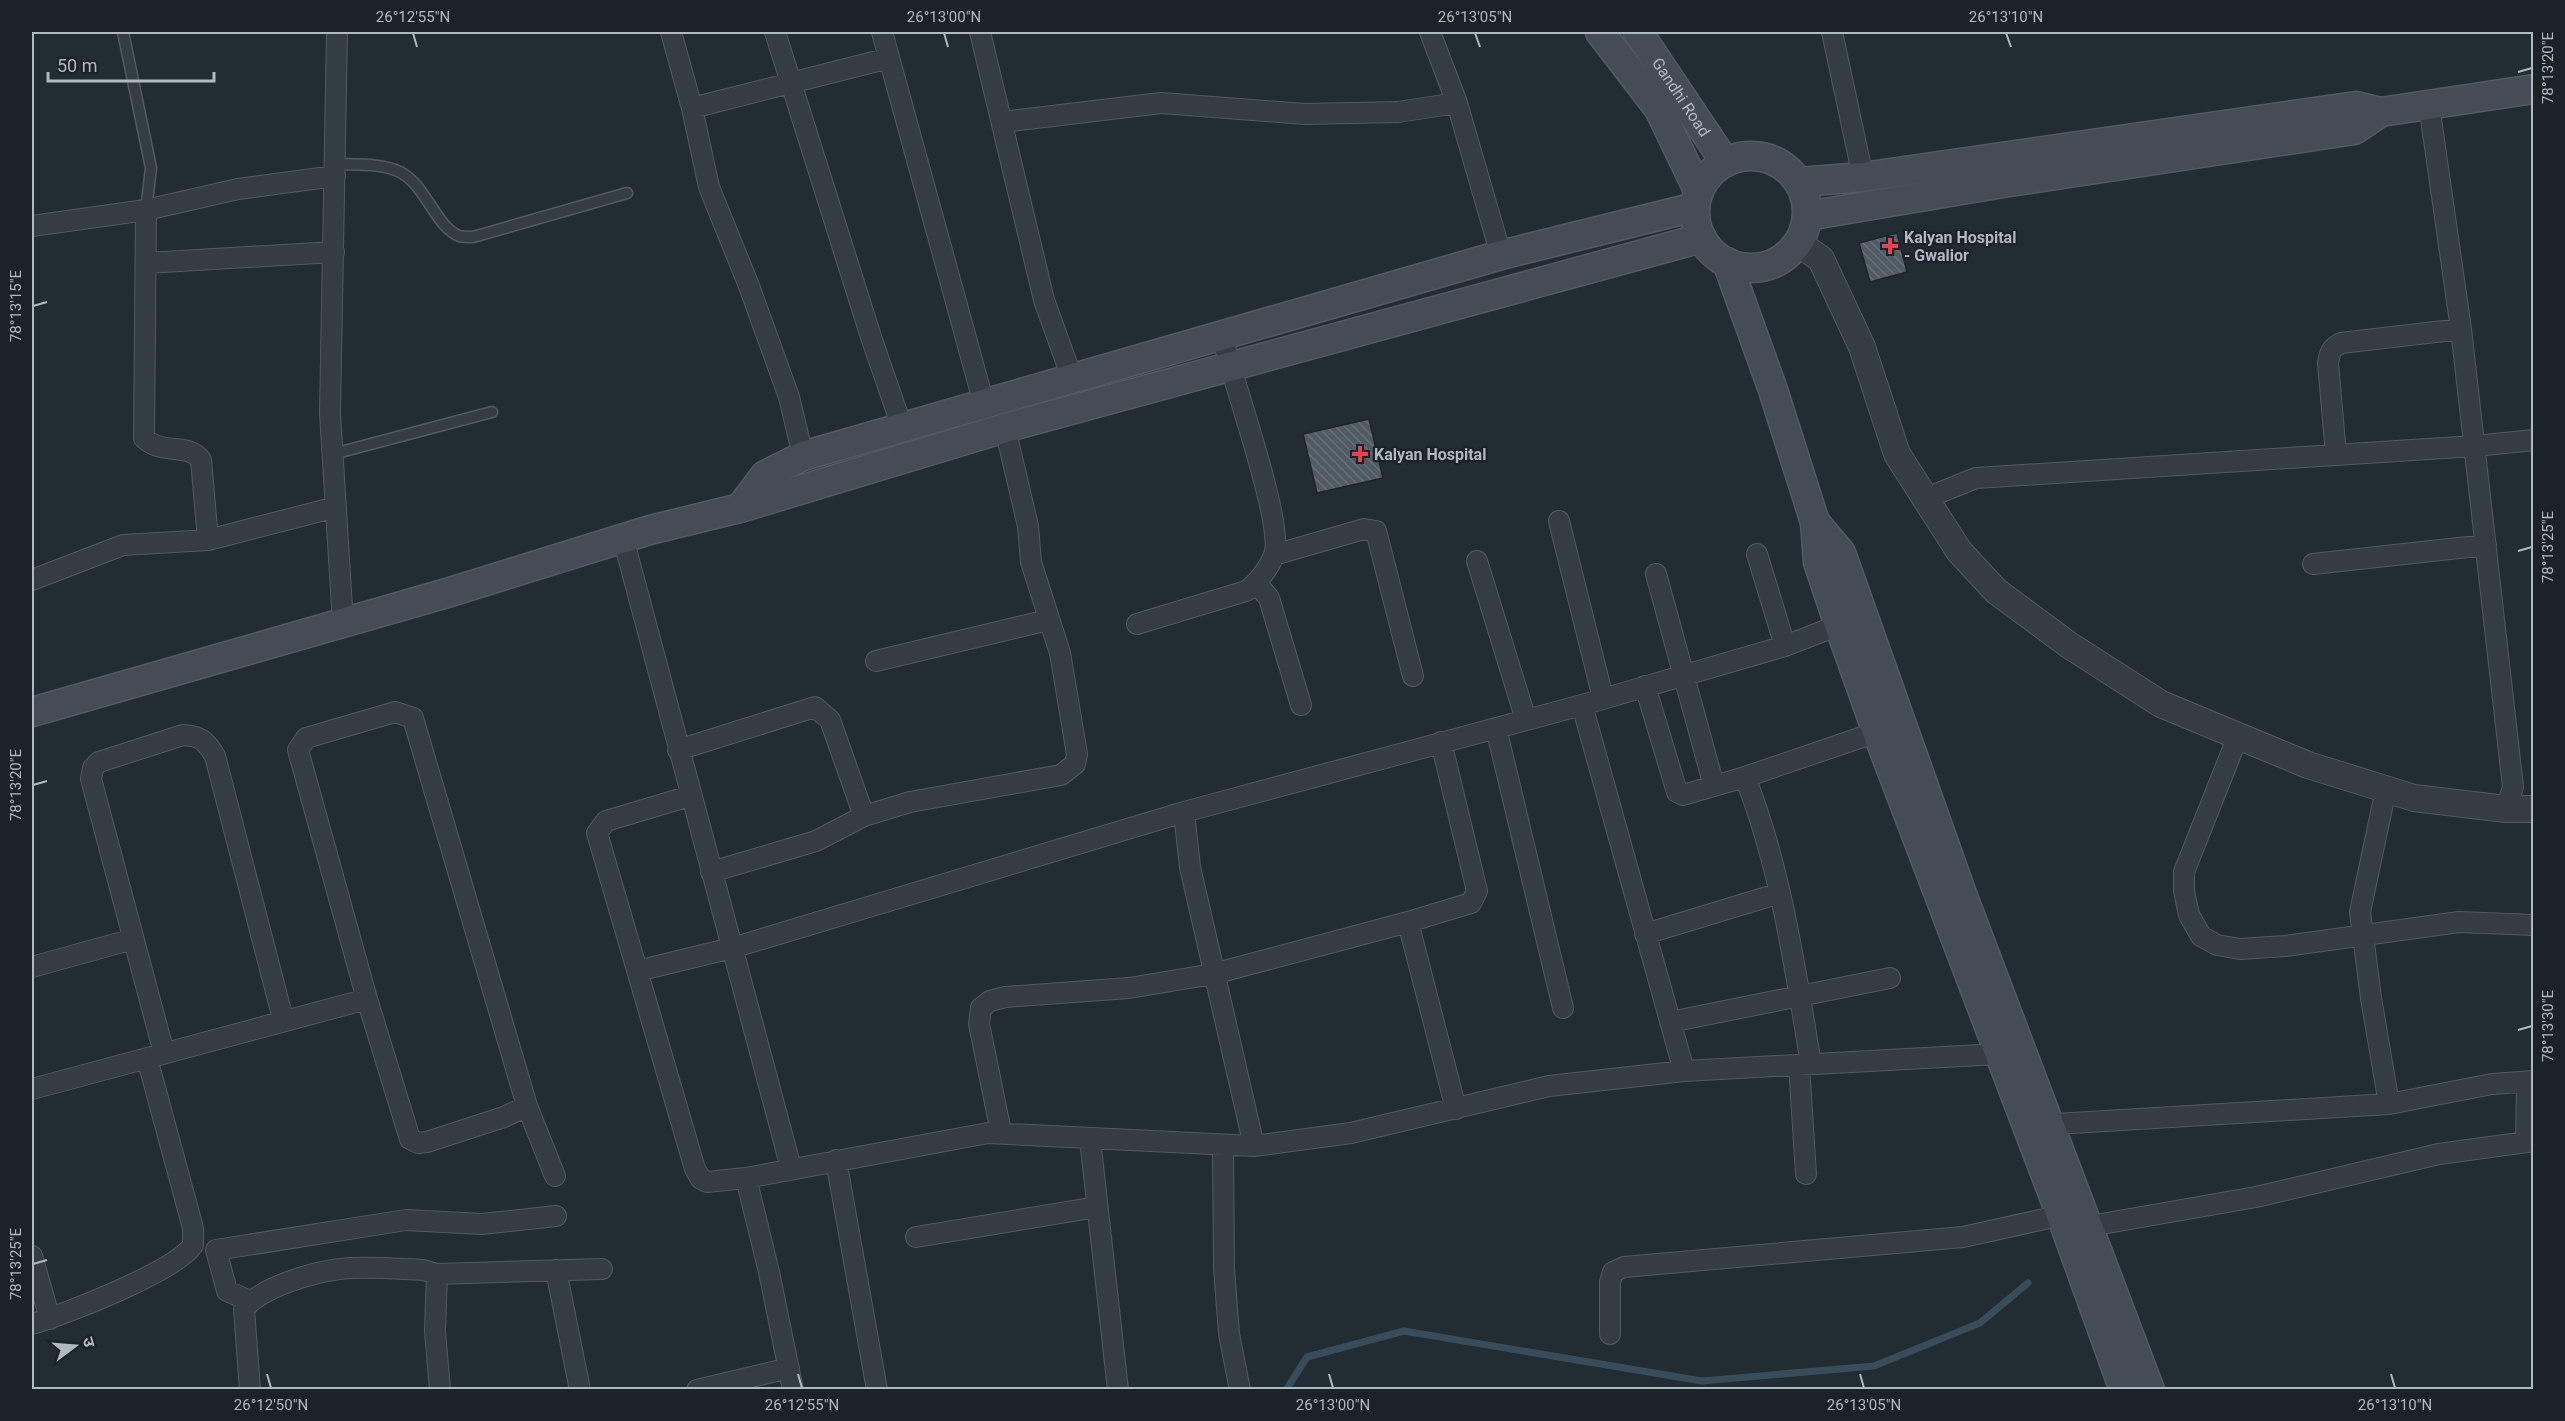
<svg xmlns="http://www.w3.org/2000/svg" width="2565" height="1421" font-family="Roboto,'Noto Sans Devanagari',sans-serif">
<defs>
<pattern id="building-back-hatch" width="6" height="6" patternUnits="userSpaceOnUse" patternTransform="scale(1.5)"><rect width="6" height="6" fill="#505b63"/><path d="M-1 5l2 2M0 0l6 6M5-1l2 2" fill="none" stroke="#677078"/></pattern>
</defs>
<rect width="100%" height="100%" fill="#222c33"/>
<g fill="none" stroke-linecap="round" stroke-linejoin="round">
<path stroke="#394c5a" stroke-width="7" d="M 1286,1390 L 1307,1357 L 1404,1331 L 1702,1381 L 1874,1366 L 1980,1323 L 2028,1283"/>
</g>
<path fill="url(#building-back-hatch)" stroke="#1d242a" stroke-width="1.5" d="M 1897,233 L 1907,272 L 1870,282 L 1859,243 Z
M 1369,419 L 1383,478 L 1317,493 L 1303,434 Z"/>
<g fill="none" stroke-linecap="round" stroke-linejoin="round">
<g stroke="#525b62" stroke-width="13">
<path id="service" d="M 123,32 L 151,168 L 146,210
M 335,164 C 355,165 382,163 400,172 C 426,185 435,226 459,236 C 462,237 469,237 473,237 L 627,193
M 333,454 L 492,412"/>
</g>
<g stroke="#525b62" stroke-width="22">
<path id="minor" d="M 337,32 L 330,413 L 343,623
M 671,32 L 692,108 L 709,187 L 749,286 L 789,397 L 803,456
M 775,32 L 871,337 L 902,427
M 882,32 L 984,404
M 980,32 L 1044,300 L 1072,378
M 1430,32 L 1457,103 L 1501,255
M 1832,32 L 1863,177
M 2429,105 L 2461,329 L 2513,787 L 2506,809
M 692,108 L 889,58
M 1002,122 L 1161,103 L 1305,114 L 1398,112 L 1457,103
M 32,226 L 146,210 L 238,189 L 335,176
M 146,263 L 334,252
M 2336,455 L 2328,363 C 2330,352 2331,348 2341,343 L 2461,329
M 1924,499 L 1976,478 L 2475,446 L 2534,440
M 1559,521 L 1603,698
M 623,538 L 791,1168
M 208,540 L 336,507
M 1757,554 L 1785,646
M 1274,555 L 1364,529 L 1376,531 L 1413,676
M 1477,561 L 1526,720
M 2313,564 L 2486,545
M 1656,574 L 1714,786
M 32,580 L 123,545 L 208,540 L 201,460 C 188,442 163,456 144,438 L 146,210
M 1256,583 L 1269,598 L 1301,705
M 1137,624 L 1246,591 C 1257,584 1269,568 1274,555 C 1285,525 1231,377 1222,335
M 876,661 L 1048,620
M 1645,686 L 1677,792 L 1683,795 L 1745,777 L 1877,732
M 1582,705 L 1684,1071
M 1496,728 L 1563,1008
M 2238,736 L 2184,872 L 2184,891 L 2189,915 L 2201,936 L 2217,945 L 2240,949 L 2285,946 L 2459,922 L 2534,925
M 678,750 L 815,707 L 830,720 L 864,816
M 1745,777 C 1781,868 1795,968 1811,1064
M 2386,789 L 2360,912 L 2371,998 L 2389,1104
M 690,796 L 606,821 L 597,833 L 695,1169 L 701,1179 L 707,1182 L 746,1178 L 988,1133 L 1254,1146 L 1351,1133 L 1549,1086 L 1684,1071 L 1999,1054
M 711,872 L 816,841 L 864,816 L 910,802 L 1061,775 L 1075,764 L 1077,754 L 1060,653 L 1031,562 L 1028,526 L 1005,428
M 1408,922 L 1456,1109
M 1645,934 L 1780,893
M 32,967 L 133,939
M 637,971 L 732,948 L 1184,812
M 1670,1022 L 1890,978
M 164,1053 L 91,779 L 93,768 L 99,762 L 183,735 C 201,736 206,741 215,756 L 283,1019
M 1799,1065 L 1806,1174
M 32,1089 L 367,999
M 527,1106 L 504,1117 L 427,1142 L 418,1143 L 410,1139 L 367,999 L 298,750 L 306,738 L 395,712 L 413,718 L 527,1106 L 555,1176
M 2039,1125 L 2389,1104 L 2492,1084 L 2534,1081
M 1001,1132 L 979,1024 L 981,1008 L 990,1001 L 1005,997 L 1129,988 L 1213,974 L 1408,922 L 1471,903 L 1477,891 L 1441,742
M 1090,1139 L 1118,1390
M 2526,1142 L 2527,1082
M 1254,1146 L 1190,867 L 1184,812 L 1582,705 L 1785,646 L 1839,625
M 1223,1147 L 1224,1268 L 1229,1334 L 1240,1390
M 836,1160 L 877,1390
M 746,1178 L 769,1272 L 793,1390
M 2090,1226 L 2256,1197 L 2439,1154 L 2534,1141
M 916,1237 L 1097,1207
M 32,1256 L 50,1319
M 556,1270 L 580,1390
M 437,1274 L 435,1331 L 440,1390
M 250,1301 L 227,1291 L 216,1250 L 406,1220 L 482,1224 L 556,1216
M 32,1324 C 64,1315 176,1271 193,1245 L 193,1228 L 147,1058
M 1610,1334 L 1610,1282 L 1613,1272 L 1624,1267 L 1963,1237 L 2072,1213
M 250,1390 L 244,1309 C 261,1287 314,1272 340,1269 C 367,1266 397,1269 423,1270 L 437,1274 L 602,1269
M 697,1390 L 789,1368"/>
</g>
<g stroke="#525b62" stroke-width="28">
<path id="tertiary" d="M 1798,243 L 1821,259 L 1862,347 L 1897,454 L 1959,551 L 1996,591 L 2069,645 L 2161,704 L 2308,765 L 2414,798 L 2506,809 L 2534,809"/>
</g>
<g stroke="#525b62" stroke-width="31">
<g id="secondary">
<path d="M 1600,32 L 1659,109 L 1699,192"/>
<path id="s1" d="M 1638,32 L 1725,162"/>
<circle cx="1751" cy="212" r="56"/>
<path d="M 1799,182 L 1863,177 L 2356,106 L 2381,112 L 2534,89"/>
<path d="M 1807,216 L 2009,182 L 2354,130 L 2381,112"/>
<path d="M 1727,262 L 1773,390 L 1815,522 L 1818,562 L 1839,625 L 1877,732 L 2061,1215 L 2124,1390"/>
<path d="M 740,508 L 765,475 L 803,456 L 1501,255 L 1695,207"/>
<path d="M 1815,522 L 1841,553 L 1962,894 L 2150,1390"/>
<path d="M 32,712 L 447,593 L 650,530 L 740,508 L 1005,428 L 1702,238"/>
</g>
</g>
<use href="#service" stroke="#353d44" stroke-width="10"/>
<use href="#minor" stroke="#353d44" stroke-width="20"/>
<use href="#tertiary" stroke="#353d44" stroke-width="26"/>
<use href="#secondary" stroke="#444d56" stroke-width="28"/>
</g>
<path fill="none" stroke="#afb9c1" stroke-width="2" d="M 413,33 L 417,47M 944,33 L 948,47M 1475,33 L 1480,47M 2006,33 L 2011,47M 2518,72 L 2532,68M 33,306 L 47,302M 2518,551 L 2532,547M 33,785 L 47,781M 2518,1030 L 2532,1026M 33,1264 L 47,1260M 267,1374 L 271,1388M 798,1374 L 802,1388M 1329,1374 L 1333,1388M 1860,1374 L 1864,1388M 2391,1374 L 2395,1388"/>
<g fill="#e0444e" stroke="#1b2228" stroke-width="2">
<path d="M1887 237h6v6h6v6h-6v6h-6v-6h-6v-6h6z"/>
<path d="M1357 445h6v6h6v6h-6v6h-6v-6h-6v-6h6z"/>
</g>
<g text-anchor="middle" stroke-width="4.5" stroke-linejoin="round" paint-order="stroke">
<g font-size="16" fill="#afb9c1" stroke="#1b2228">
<text dy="6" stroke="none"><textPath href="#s1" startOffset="78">Gandhi Road</textPath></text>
</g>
<g font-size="16" font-weight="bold" fill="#afb9c1" stroke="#1b2228" text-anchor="start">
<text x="1904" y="243">Kalyan Hospital<tspan x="1904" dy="18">- Gwalior</tspan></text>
<text x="1374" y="460">Kalyan Hospital</text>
</g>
</g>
<rect width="2565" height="1421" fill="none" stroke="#1b2228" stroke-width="66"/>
<g transform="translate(75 1346) rotate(74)" stroke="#1b2228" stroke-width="4.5" paint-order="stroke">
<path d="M0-4.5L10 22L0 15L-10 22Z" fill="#afb9c1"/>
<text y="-9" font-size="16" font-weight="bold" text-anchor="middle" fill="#afb9c1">उ</text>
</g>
<path d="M48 72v9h166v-9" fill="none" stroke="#afb9c1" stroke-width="3"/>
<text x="57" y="72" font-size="18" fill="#afb9c1" stroke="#1b2228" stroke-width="4.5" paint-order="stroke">50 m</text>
<rect x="33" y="33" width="2499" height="1355" fill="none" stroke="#afb9c1" stroke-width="2"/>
<g font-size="15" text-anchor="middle" fill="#afb9c1">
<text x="413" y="22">26°12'55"N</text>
<text x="944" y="22">26°13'00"N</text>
<text x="1475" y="22">26°13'05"N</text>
<text x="2006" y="22">26°13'10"N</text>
<text transform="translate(2548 68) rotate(-90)" y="5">78°13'20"E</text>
<text transform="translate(16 306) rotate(-90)" y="5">78°13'15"E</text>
<text transform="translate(2548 547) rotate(-90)" y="5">78°13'25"E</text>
<text transform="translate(16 785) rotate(-90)" y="5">78°13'20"E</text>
<text transform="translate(2548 1026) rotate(-90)" y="5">78°13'30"E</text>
<text transform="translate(16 1264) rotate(-90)" y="5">78°13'25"E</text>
<text x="271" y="1410">26°12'50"N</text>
<text x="802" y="1410">26°12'55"N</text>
<text x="1333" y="1410">26°13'00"N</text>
<text x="1864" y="1410">26°13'05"N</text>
<text x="2395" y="1410">26°13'10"N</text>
</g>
</svg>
